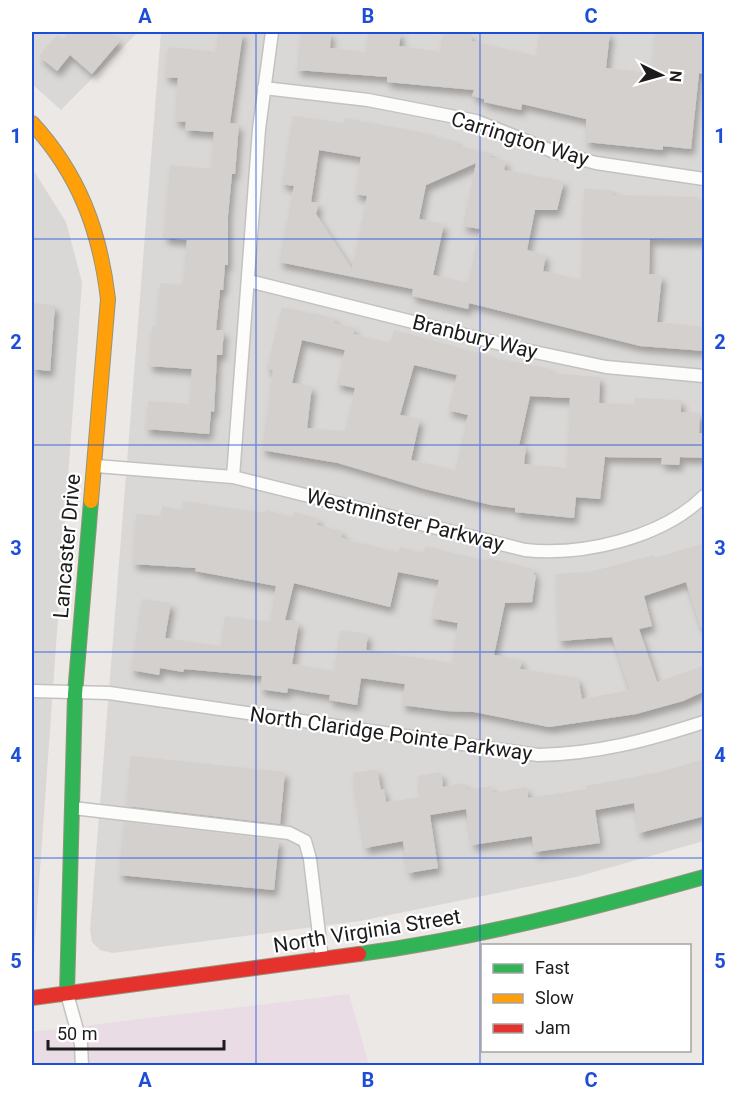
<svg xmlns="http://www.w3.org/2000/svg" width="736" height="1097" font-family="Roboto,sans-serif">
<defs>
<filter id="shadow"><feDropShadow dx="3.5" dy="6" stdDeviation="3" flood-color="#0004"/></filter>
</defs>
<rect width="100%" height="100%" fill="#ebe8e5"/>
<path fill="#dad8d6" d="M 32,32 L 138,32 L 61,110 L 32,84 Z
M 161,32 L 704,32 L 704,841 L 576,877 L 360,921 L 113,953 L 100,950 L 92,942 L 90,930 Z
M 32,168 L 66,222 L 82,282 L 34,954 L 32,956 Z"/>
<path fill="#e9dce4" d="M 349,994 L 369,1065 L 32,1065 L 32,1032 Z"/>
<path fill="#d3d0ce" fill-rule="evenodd" filter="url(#shadow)" d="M 70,32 L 109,32 L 120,41 L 92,74 L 70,55 L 57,71 L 39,56 L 57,35 L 62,40 Z
M 218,32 L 243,32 L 230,123 L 239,124 L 235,174 L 232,174 L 228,215 L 228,265 L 225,265 L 223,290 L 220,290 L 216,330 L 224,330 L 222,355 L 217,355 L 214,412 L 211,411 L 209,434 L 146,429 L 148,401 L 190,404 L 192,369 L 149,366 L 152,325 L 156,326 L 160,283 L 183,285 L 187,240 L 164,238 L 170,165 L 211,169 L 214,132 L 185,130 L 186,122 L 175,121 L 178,78 L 165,77 L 168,47 L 216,52 Z
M 301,32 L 331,32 L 330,48 L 366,52 L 368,32 L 401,32 L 399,46 L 440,52 L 443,32 L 472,34 L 471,41 L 536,56 L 540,32 L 610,32 L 606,68 L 651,73 L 655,32 L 705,32 L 705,74 L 699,73 L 691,149 L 663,146 L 663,150 L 586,142 L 586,119 L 522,104 L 521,110 L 484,102 L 484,99 L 472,96 L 474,90 L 387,82 L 387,77 L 297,70 Z
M 293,116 L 344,123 L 345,118 L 435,135 L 435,137 L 458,142 L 457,146 L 494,154 L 488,157 L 506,161 L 504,170 L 564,181 L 557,210 L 535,210 L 527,250 L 546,255 L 543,271 L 582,280 L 584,189 L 613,190 L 613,195 L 696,197 L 696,200 L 705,200 L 705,240 L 650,239 L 649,274 L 662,275 L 657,322 L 705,327 L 705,351 L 640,346 L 469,303 L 468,309 L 412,296 L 413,289 L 279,262 L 294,186 L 282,184 ZM 319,150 L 361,157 L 355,194 L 367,196 L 352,269 L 316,214 L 319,203 L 311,202 ZM 476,163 L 463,226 L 480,229 L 468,283 L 433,275 L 444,224 L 419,219 L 426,185 Z
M 32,303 L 55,305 L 50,371 L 32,369 Z
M 282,307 L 335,318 L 334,323 L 355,328 L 353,334 L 390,343 L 394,330 L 500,359 L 551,369 L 549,373 L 600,377 L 599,403 L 635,404 L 635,398 L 681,400 L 681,412 L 700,413 L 699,433 L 705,433 L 705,458 L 680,457 L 679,465 L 661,464 L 662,458 L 605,457 L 600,499 L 576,497 L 574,518 L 515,512 L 515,508 L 491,505 L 425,489 L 338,463 L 262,450 L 273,370 L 267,368 ZM 302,340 L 345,350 L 337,384 L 355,388 L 345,431 L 307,428 L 312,386 L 292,383 ZM 414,365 L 457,375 L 448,410 L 468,415 L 455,470 L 411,460 L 420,419 L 400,415 ZM 530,396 L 570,398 L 567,468 L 524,464 L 526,446 L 519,445 Z
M 183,501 L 265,513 L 266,510 L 293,517 L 294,512 L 319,519 L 317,525 L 342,531 L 341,537 L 347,540 L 398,552 L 400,547 L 424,553 L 425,546 L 486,561 L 487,558 L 534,569 L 534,575 L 536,575 L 532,602 L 505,603 L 494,655 L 522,660 L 520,669 L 578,678 L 582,699 L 630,690 L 612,637 L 559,641 L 556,574 L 589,572 L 654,555 L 655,558 L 705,543 L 705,627 L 701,628 L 686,582 L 644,596 L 652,626 L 639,629 L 657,682 L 705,665 L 705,691 L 683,701 L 636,714 L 549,727 L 474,712 L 447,711 L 402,705 L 405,684 L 361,678 L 357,705 L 329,700 L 330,695 L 310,692 L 288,688 L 287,693 L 260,689 L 262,676 L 184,669 L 183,672 L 160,668 L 159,675 L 131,670 L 142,599 L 171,603 L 165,638 L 221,646 L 225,616 L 270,622 L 276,586 L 195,571 L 196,568 L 133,564 L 136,514 L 161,516 L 162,506 L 182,510 ZM 398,572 L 439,580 L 431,618 L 458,623 L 452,663 L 366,650 L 368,634 L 340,630 L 334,671 L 292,664 L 299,622 L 285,620 L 294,583 L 390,607 Z
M 131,756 L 285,772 L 280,824 L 126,806 Z
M 705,759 L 705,816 L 639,833 L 634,803 L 595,810 L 600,843 L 534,852 L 532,836 L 472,845 L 466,809 L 430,815 L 438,868 L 408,873 L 403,841 L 365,848 L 353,773 L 377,769 L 381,790 L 384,789 L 386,802 L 421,797 L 418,776 L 441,772 L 443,787 L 465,783 L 466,790 L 492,786 L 493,793 L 527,787 L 528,798 L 587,789 L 586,786 L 660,772 Z
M 124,822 L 279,840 L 274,890 L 119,875 Z"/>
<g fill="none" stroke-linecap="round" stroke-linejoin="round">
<g stroke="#c3c2c1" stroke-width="15">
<path id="lane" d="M 264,88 L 368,100 L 476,121 L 552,151 L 596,163 L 704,179
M 249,281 L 525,350 L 606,367 L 704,376
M 96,466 L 233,477 L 525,550 C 583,556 662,538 704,496
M 233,477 L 259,129 L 272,32
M 32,691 L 109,693 L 538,755 C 596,754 649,740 704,722
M 73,808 L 289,833 L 305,841 L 310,859 L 322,959
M 67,994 L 81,1044 L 82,1066"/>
</g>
<g stroke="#94947d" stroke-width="16">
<path id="fast" d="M 359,954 C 477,938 590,909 704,877
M 67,993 L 75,694 L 91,501"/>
</g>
<g stroke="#94947d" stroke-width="16">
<path id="slow" d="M 32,123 C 79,174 100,231 108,299 L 91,501"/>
</g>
<g stroke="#94947d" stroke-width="16">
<path id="jam" d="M 32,998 L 359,954"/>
</g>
<use href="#lane" stroke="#fcfcfb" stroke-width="12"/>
<use href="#fast" stroke="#30b455" stroke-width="14"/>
<use href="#slow" stroke="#ff9f0a" stroke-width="14"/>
<use href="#jam" stroke="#e5322d" stroke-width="14"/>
</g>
<path fill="none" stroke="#1d4ed8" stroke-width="1.5" stroke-opacity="0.55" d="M 256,32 L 256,1066M 480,32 L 480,1066M 32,239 L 704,239M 32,445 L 704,445M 32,652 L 704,652M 32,858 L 704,858"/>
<g text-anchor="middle" stroke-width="4.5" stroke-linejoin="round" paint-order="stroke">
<g font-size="21" fill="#1c1c1c" stroke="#fff">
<text transform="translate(520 139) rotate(17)" y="7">Carrington Way</text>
<text transform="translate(475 337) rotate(14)" y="7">Branbury Way</text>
<text transform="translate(405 520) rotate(14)" y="7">Westminster Parkway</text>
<text transform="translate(67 546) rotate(-85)" y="7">Lancaster Drive</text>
<text transform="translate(391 734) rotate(8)" y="7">North Claridge Pointe Parkway</text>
<text transform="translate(367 931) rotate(-9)" y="7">North Virginia Street</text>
</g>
</g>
<rect width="736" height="1097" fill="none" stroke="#ffffff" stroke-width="66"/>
<rect x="481" y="944" width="210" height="108" fill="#ffffff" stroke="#a4a4a4" stroke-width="1.5"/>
<rect x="493" y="964" width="30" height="9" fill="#30b455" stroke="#a4a4a4" stroke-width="1.5"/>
<text x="535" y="974" font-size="18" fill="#1c1c1c">Fast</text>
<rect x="493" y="994" width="30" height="9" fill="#ff9f0a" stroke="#a4a4a4" stroke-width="1.5"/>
<text x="535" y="1004" font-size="18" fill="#1c1c1c">Slow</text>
<rect x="493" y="1024" width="30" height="9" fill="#e5322d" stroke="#a4a4a4" stroke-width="1.5"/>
<text x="535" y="1034" font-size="18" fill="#1c1c1c">Jam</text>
<g transform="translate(661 75) rotate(95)" stroke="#ffffff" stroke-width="4.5" paint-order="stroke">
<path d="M0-4.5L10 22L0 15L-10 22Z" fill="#1c1c1c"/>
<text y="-9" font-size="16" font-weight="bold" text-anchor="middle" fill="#1c1c1c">N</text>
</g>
<path d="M48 1040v9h176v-9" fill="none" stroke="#1c1c1c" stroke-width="3"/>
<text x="57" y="1040" font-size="18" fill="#1c1c1c" stroke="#ffffff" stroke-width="4.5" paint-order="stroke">50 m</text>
<rect x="33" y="33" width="670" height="1031" fill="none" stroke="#1d4ed8" stroke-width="2"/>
<g font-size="20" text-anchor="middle" font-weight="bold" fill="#1d4ed8">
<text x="145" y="23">A</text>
<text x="368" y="23">B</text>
<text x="591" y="23">C</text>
<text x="16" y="143">1</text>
<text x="720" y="143">1</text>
<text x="16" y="349">2</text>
<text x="720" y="349">2</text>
<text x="16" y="555">3</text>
<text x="720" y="555">3</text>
<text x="16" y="762">4</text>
<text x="720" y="762">4</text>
<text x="16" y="968">5</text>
<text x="720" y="968">5</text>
<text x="145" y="1087">A</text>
<text x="368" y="1087">B</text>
<text x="591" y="1087">C</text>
</g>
</svg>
